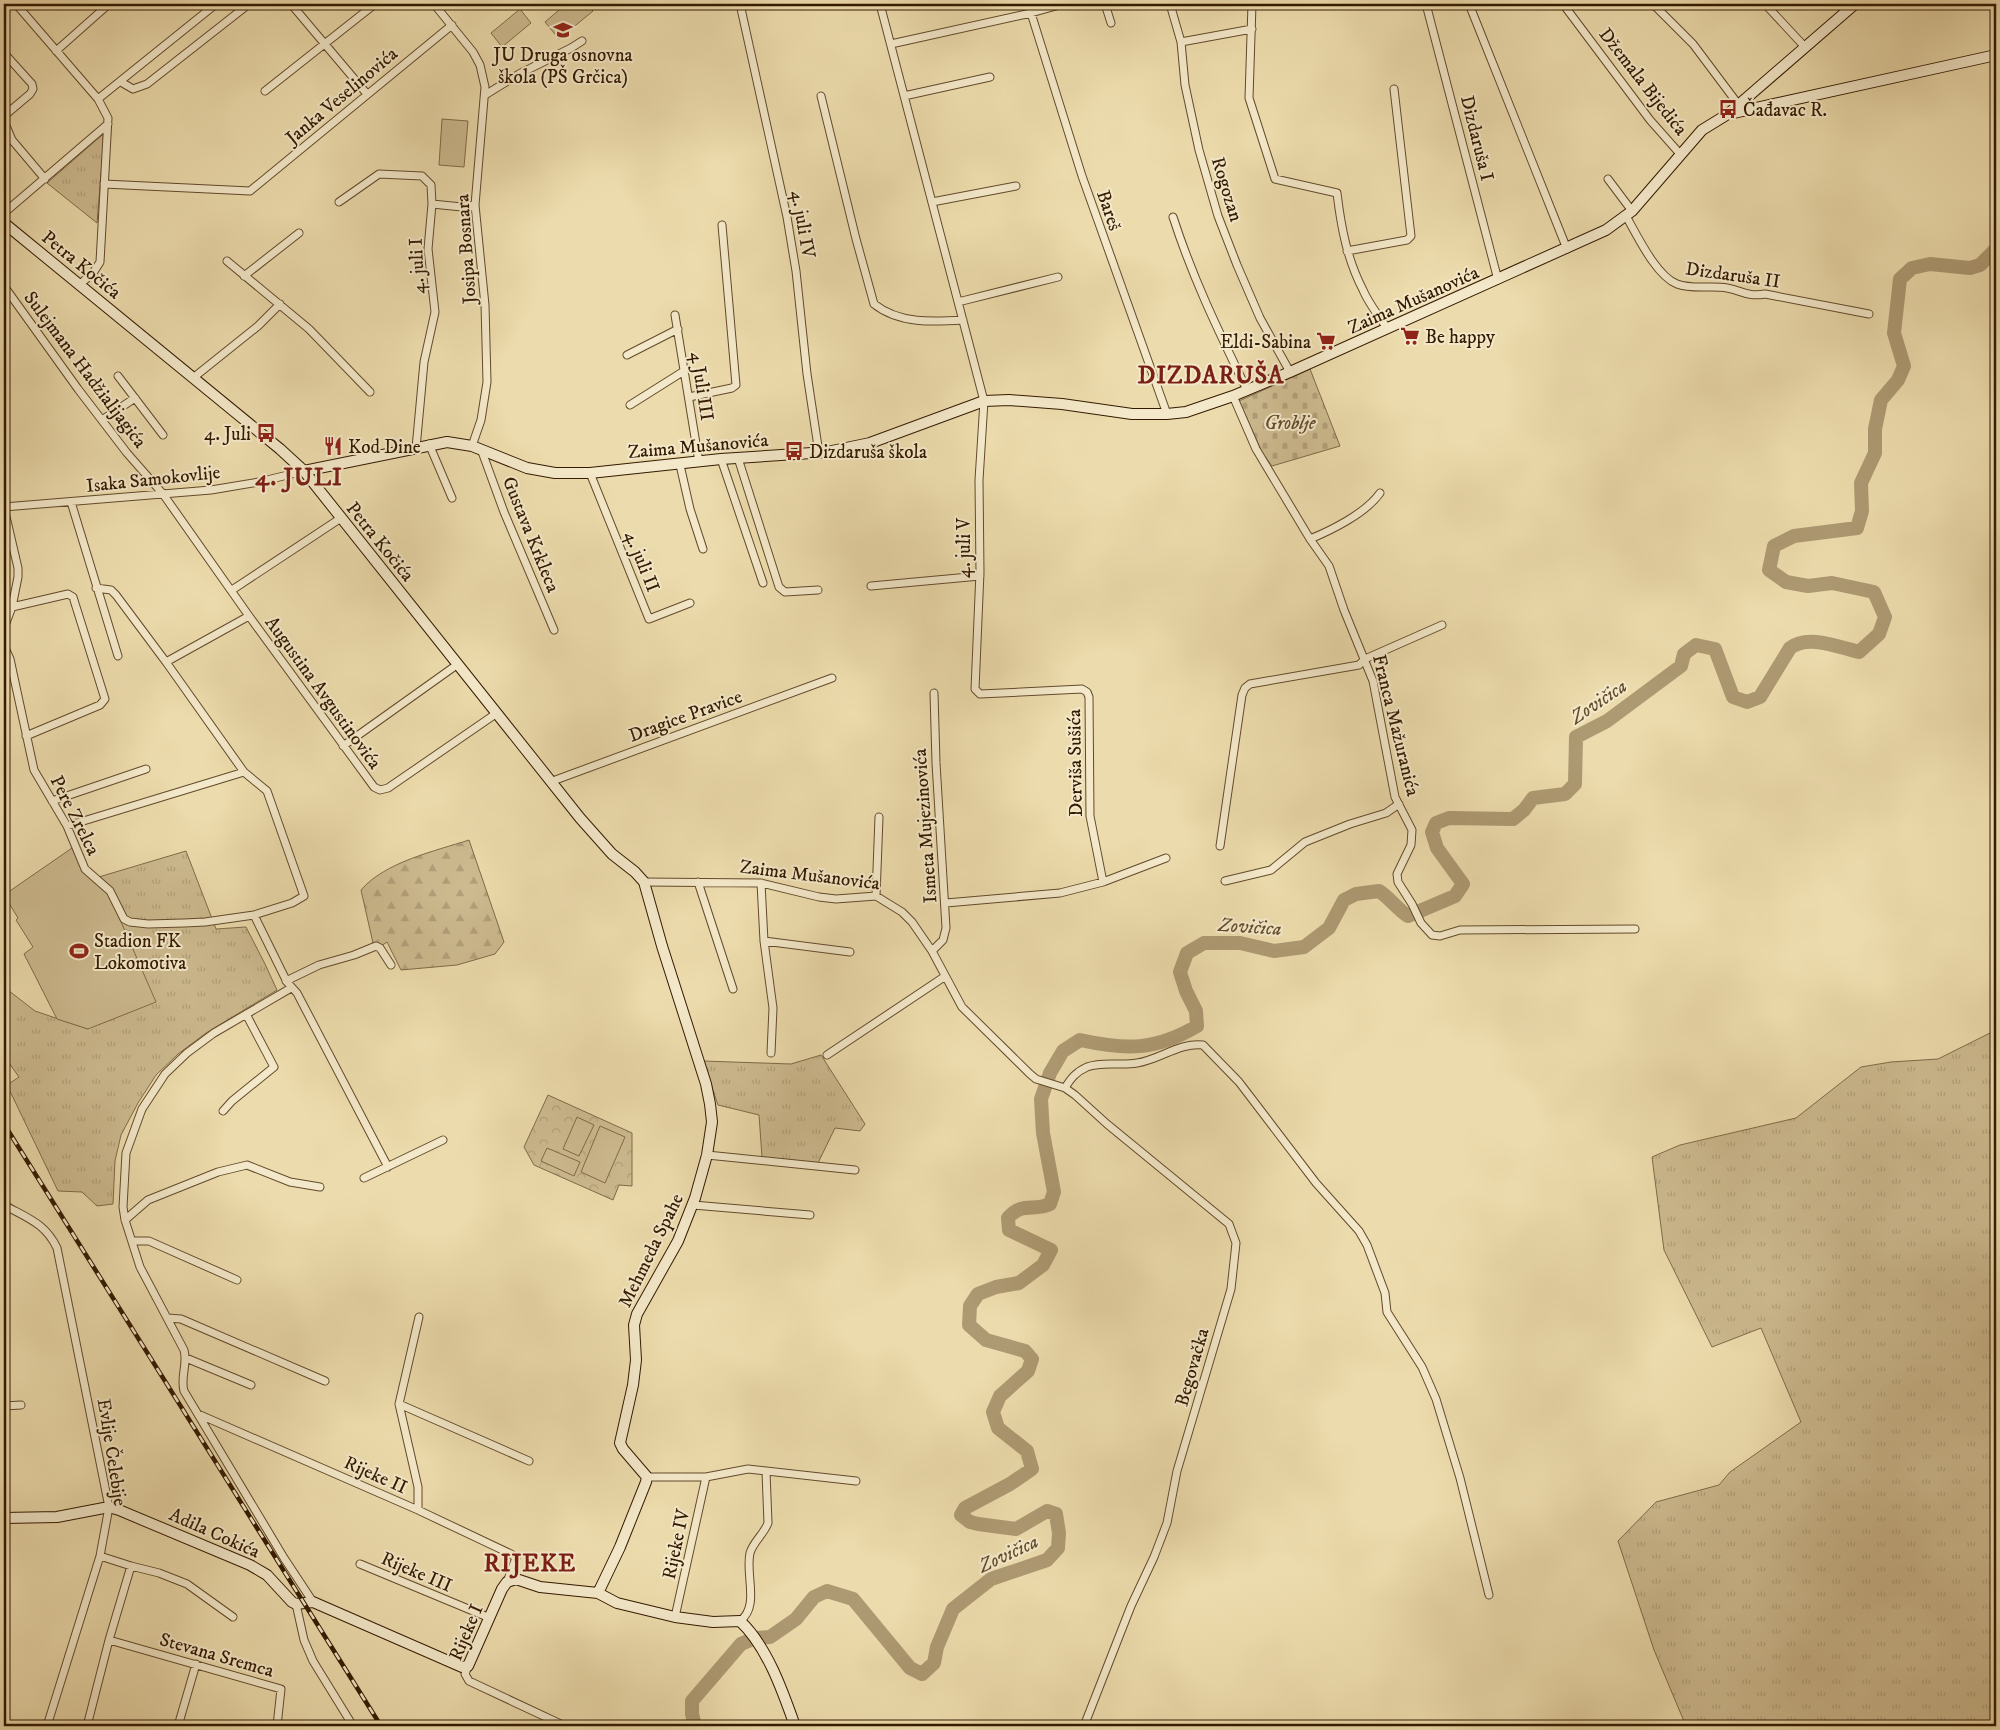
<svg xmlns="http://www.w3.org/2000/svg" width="2000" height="1730" font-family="'IM FELL DW Pica',serif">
<defs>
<pattern id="grass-tufts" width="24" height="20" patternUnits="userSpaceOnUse" patternTransform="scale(1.25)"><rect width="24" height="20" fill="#cdba8f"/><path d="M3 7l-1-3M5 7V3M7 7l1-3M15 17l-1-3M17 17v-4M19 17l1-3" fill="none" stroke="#b19f7a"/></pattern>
<pattern id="forest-firs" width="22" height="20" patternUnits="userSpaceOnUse" patternTransform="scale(1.25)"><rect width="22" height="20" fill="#cdba8f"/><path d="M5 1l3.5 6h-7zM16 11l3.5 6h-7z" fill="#b19f7a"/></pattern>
<pattern id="cemetery-stones" width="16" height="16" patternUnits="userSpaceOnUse" patternTransform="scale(1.25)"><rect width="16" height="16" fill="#cdba8f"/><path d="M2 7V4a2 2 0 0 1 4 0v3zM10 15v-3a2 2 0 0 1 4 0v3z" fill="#b19f7a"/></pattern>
<pattern id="park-crowns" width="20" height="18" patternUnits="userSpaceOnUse" patternTransform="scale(1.25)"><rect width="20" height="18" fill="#cdba8f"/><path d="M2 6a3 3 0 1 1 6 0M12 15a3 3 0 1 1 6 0" fill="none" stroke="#b19f7a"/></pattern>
</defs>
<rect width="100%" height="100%" fill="#ecdbac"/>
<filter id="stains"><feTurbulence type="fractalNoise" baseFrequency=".004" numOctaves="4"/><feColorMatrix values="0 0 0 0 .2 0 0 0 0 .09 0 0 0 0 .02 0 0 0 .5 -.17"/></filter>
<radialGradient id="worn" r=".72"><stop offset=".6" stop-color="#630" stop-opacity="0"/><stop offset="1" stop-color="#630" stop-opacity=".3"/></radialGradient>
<path fill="url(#grass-tufts)" stroke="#806a48" d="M 102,135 L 104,138 L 97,223 L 47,183 Z
M 186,851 L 216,929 L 246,927 L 265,964 L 277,990 L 206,1033 L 178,1054 L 156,1075 L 138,1103 L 121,1135 L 115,1161 L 113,1204 L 97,1206 L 82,1192 L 58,1191 L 7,1085 L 19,1077 L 4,1056 L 4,987 L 35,1011 L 88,1029 L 92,879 Z
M 1996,1030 L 1996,1726 L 1686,1726 L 1654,1650 L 1618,1541 L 1656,1502 L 1719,1485 L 1730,1472 L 1801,1422 L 1761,1328 L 1712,1347 L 1664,1250 L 1652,1157 L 1680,1145 L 1796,1118 L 1861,1067 L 1891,1062 L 1938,1059 Z
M 821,1055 L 865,1124 L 860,1131 L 835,1128 L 818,1163 L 762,1157 L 759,1115 L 718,1105 L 703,1061 L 791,1064 Z"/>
<path fill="url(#forest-firs)" stroke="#806a48" d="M 469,840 L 504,942 L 495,954 L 457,965 L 401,970 L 387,942 L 381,946 L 373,943 L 361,890 C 385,862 435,851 469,840 Z"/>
<path fill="url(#cemetery-stones)" stroke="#806a48" d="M 1310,369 L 1340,446 L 1272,466 L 1262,452 L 1239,401 Z"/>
<path fill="url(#park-crowns)" stroke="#806a48" d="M 548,1095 L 632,1133 L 632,1186 L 619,1185 L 613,1200 L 534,1165 L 524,1147 Z"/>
<path fill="#cdba8f" stroke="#806a48" d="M 566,4 L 587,4 L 593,11 L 559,39 L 545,22 Z
M 520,9 L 531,23 L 502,47 L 491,33 Z
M 442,119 L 468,121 L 464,167 L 439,165 Z
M 72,848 L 81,867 L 108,892 L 156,1002 L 88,1029 L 57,1019 L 24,954 L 33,947 L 16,920 L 18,918 L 4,895 Z
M 577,1117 L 594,1125 L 579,1156 L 563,1149 Z
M 600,1126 L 625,1137 L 605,1183 L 581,1172 Z
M 547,1148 L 580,1162 L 574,1176 L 541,1161 Z"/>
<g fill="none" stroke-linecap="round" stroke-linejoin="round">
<path stroke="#ad9972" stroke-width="14" d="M 695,1726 L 692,1714 L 692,1701 L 741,1644 L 755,1638 L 770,1637 L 796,1619 L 814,1597 L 827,1591 L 853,1599 L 910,1668 L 922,1674 L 934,1663 L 937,1647 L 953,1609 L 991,1579 L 1047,1560 L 1058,1548 L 1059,1533 L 1056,1514 L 1047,1511 L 1016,1529 L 978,1524 L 970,1522 L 961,1515 L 965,1508 L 1010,1484 L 1032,1469 L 1027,1451 L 998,1428 L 993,1412 L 1000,1396 L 1028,1371 L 1032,1359 L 1025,1351 L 986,1340 L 969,1325 L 970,1306 L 978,1294 L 996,1287 L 1019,1283 L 1043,1265 L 1051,1250 L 1009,1230 L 1008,1218 C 1022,1201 1034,1212 1050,1204 L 1054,1192 L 1043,1133 L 1041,1099 L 1050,1073 L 1063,1051 L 1080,1040 C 1126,1050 1155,1051 1197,1026 L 1196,1011 L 1186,991 L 1180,972 L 1187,953 L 1204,943 L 1240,943 L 1274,951 L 1304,947 L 1329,928 L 1344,900 L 1356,894 L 1379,891 C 1390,898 1397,909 1408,916 L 1455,896 L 1463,884 L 1437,848 L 1432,832 L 1436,823 L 1449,818 L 1513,819 L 1524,810 L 1533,798 L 1565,794 L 1575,784 L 1576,737 L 1607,721 L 1681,666 L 1684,654 L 1696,645 L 1715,649 L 1733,697 L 1747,702 L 1760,697 L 1790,648 C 1808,634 1838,647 1859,652 L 1879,634 L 1885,617 L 1874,592 L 1832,583 L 1808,586 L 1786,582 L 1769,570 L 1774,546 L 1794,536 L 1857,528 L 1862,511 L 1861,483 L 1875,453 L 1875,429 L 1881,400 L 1898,380 L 1904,366 L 1894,333 L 1900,279 L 1912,268 L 1930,264 L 1970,268 L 1980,265 L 1996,249"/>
<g stroke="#624a2b" stroke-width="9">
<path id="street" d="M 16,4 L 98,99 L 108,118 L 100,262 L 93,273 L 79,285
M 291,4 L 367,94
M 434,4 L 473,52 L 480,65 L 485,87 L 475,205 L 485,305 L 487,382 L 481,420 L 472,446
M 740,4 L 787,217 L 796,271 L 807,374 L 819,453
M 880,4 L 984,401 L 979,480 L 980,572 L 975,689 L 980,694 L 1082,689 L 1087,692 L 1089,697 L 1090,816 L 1103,882
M 1105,4 L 1111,23
M 1170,4 L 1181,42 L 1185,85 L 1199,150 L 1218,216 L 1237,265 L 1260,318 L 1290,372
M 1252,4 L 1249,98 L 1275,179 L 1337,193 C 1341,227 1347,259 1363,290 C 1369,304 1379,317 1388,329
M 1426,4 L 1498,280
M 1469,4 L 1567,249
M 1563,4 L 1650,120 L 1681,155
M 1653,4 L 1693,44 L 1738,104
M 1765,4 L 1804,46
M 1031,13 L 1063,4
M 1181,42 L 1252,29
M 891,44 L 1031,13 L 1082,176 L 1167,414
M 56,51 L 109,4
M 4,53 L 32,84 L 33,89 L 30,94 L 4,116
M 121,82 L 133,89 L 147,84 L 249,4
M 265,91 L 375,4
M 485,95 L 519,74 L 571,48 L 582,41
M 821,96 L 856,239 L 874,304 C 899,324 933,322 963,320
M 904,96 L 990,77
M 98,99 L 216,4
M 4,121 L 12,140 L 45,179
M 1608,179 L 1632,211
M 104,184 L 250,191 L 452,25
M 339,202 L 379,174 L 422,176 L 431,185 L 432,204 L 428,249 L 435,312 L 424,362 L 416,448
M 932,202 L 1016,186
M 432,204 L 462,207 L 475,205
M 4,213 L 108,124
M 1626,216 C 1637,235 1656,276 1677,284 C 1693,290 1711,285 1727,288 C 1743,291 1747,297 1765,294 L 1869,314
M 1173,217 C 1193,279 1219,332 1247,390
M 1347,251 L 1407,240 L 1411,236 L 1394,89
M 227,261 L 309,329 L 370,392
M 244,276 L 299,233
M 4,286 L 78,389 L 127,453 L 163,494 L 249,616 L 374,787 L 380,790 L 388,788 L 497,713
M 958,302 L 1058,277
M 675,315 L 699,462
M 627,355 L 678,329
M 118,376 L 163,435
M 193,378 L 258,326 L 280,304
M 1233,396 L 1256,449 L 1310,539 L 1329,566 L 1344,610 L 1373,681 L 1395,797 L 1412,830 L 1411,845 L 1397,874 L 1398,882 L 1412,904 L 1421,923 L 1432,935 L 1440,936 L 1460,930 L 1635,929
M 689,397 L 732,388 L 736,385 L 722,225
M 630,405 L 684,371
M 102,420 L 135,398
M 429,444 L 452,498
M 481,449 L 504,512 L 554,630
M 738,458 L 779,587 L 785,592 L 818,590
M 721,459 L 763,583
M 680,465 L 690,509 L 703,549
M 590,473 L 649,619 L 690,603
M 71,502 L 118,656
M 4,507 L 211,490 L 259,482 L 304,471
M 4,508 L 18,568 L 18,577 L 12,607 L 68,594 L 73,597 L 105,699 L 100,705 L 26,736
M 1310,539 C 1332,530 1366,513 1380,493
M 871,586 L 980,576
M 96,588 L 111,590 L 116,595 L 166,662 L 244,772 L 267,791 L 304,896 L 292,903 L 254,915 L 287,982 L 297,993 L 388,1167
M 232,590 L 341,518
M 4,628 L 12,607
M 4,646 L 10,659 L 34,770 L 67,826 L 85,869 L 110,891 L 124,919 L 130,922 L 148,924 L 184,923 L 205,922 L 254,915
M 166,662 L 249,616
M 343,746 L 458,664
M 550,782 L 832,678
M 52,801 L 146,769
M 67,826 L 244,772
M 1220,846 L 1242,695 L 1245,688 L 1250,684 L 1359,665 L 1365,659 L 1442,625
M 1225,881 L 1271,870 L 1305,842 L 1350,824 L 1386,813 L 1399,804
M 644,882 L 761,883 L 819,897 L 836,899 L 876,896 L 902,912 L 912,922 L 932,951 L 962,1007 L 1030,1074 L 1036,1079 L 1065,1088 L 1075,1095 L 1107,1124 L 1229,1224 L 1236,1243 L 1231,1289 L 1177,1471 L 1167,1523 L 1154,1557 L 1131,1606 L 1084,1726
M 698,882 L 733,989
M 761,883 L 764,941 L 773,1008 L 771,1053
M 876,896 L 879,817
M 946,903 L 1060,893 L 1103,882 L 1166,858
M 764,941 L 850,952
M 932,951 L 943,940 L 946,928 L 936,763 L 934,693
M 286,981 L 319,965 L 354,955 L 376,946 L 380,948 L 391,965
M 291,988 L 214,1033 L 187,1053 L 165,1074 L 142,1109 L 126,1153 L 123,1207 L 125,1220 L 140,1267 L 184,1350 C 188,1364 180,1377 184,1391 L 284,1558 L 313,1602
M 827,1055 L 944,977
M 1065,1088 C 1071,1078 1076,1072 1087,1067 C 1103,1061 1120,1066 1137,1063 C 1159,1060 1180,1042 1203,1045 L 1239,1082 L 1316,1183 L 1359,1231 L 1367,1245 L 1385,1293 L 1387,1312 L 1422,1367 L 1436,1399 L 1460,1478 L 1489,1595
M 223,1111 L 232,1101 L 274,1067 L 246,1014
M 707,1155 L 855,1170
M 364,1178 L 443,1140
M 4,1205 C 27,1218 45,1223 57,1248 L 109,1507 L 100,1556 L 47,1726
M 693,1205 L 810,1215
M 125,1220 L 148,1200 L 218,1172 L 247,1165 L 290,1182 L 320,1187
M 133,1241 L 149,1241 L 237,1280
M 168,1318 L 181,1319 L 325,1381
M 186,1358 L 251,1385
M 399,1404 L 529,1461
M 4,1406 L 21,1405
M 198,1414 L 418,1510 L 511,1554 L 516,1558 L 507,1582
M 647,1477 L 706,1477 L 748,1469 L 856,1481
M 418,1510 L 418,1487 L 399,1404 L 419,1317
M 100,1556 L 131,1566
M 360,1564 L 490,1618
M 296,1604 L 304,1640 L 313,1661 L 353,1726
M 675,1617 L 706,1477
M 740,1621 C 760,1606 745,1575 750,1553 C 753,1542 764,1534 768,1523 L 766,1472
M 109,1640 L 281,1689 L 277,1726
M 468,1666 L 465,1674 L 469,1681 L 565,1726
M 87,1726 L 109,1640 L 131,1566 L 159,1573 L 187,1584 L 233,1617
M 178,1726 L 196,1664"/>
</g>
<g stroke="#341a00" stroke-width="12">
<path id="secondary" d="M 1729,114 L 1996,55
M 4,223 L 280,449 L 304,471 L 580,818 L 612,854 L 635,872 L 644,882 L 662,946 L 706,1084 L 710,1104 L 712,1122 L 707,1155 L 695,1198 L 678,1241 L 637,1314 L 634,1325 L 636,1360 L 633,1385 L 620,1443 L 623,1449 L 647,1477 L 646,1482 L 620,1547 L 598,1593
M 304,471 L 447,442 L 472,446 L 527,468 L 555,473 L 590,473 L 721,459 L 827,452 L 870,443 L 984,401 L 1009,400 L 1062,404 L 1132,414 L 1167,414 L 1186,412 L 1233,396 L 1290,372 L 1606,230 L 1632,211 L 1702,130 L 1728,114 L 1855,4
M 4,1518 L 57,1517 L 109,1507 L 119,1510 L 250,1565 L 267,1575 L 292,1602 L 296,1604 L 313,1602 L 462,1667 L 468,1666 L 502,1589 L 507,1582 L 516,1579 L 540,1587 L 598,1593 L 617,1603 L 675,1617 L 713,1622 L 740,1621 C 767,1646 783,1692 795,1726"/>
</g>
<use href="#street" stroke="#f3e8c9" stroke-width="7"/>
<use href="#secondary" stroke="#f3e8c9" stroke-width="10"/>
<g stroke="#341a00" stroke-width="4.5">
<path id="rail" d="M 4,1124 L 381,1726"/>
</g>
<use href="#rail" stroke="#f3e8c9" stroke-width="2.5" stroke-dasharray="8" stroke-linecap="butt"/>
</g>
<defs>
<g id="school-bare" transform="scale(1.5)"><path d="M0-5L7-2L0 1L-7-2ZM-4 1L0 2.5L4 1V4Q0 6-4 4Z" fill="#8f2418" stroke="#f3e8c9" stroke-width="2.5" paint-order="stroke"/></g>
<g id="bus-bare" transform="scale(1.5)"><path d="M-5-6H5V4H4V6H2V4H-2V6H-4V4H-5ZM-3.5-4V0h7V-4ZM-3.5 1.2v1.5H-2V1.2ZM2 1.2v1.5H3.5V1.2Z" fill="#8f2418" stroke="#f3e8c9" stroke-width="2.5" paint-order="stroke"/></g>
<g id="supermarket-bare" transform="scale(1.5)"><path d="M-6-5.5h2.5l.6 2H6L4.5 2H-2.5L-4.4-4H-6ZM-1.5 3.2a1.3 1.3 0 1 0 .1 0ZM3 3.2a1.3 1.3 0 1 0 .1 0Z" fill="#8f2418" stroke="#f3e8c9" stroke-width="2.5" paint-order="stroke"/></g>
<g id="restaurant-bare" transform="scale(1.5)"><path d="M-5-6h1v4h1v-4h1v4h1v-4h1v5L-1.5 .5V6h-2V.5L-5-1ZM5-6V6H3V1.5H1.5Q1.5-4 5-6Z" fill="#8f2418" stroke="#f3e8c9" stroke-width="2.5" paint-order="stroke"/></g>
<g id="stadium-bare" transform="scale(1.5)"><path d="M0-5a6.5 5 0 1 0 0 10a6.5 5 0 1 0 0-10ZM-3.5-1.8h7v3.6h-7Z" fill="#8f2418" stroke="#f3e8c9" stroke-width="2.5" paint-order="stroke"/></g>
</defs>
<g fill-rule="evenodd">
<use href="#school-bare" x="563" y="30"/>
<use href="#bus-bare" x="1728" y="109"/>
<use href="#supermarket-bare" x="1410" y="336"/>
<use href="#supermarket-bare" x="1326" y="341"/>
<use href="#bus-bare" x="266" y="433"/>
<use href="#restaurant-bare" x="333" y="446"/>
<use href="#bus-bare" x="794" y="451"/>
<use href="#stadium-bare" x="79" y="951"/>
</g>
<g text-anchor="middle" stroke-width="4" stroke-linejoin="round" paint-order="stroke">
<g font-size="19" fill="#341a00" stroke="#f3e8c9" text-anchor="start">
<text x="563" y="61" text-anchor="middle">JU Druga osnovna<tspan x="563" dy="22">škola (PŠ Grčica)</tspan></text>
<text x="1743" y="116">Čađavac R.</text>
<text x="1425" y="343">Be happy</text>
<text x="1311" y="348" text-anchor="end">Eldi-Sabina</text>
<text x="251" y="440" text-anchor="end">4. Juli</text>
<text x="348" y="453">Kod Dine</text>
<text x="809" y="458">Dizdaruša škola</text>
<text x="94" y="947">Stadion FK<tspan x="94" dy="22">Lokomotiva</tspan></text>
</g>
<g font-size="19" fill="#341a00" stroke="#f3e8c9">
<text transform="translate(1644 81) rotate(52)" y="7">Džemala Bijedića</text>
<text transform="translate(341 95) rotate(-40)" y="7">Janka Veselinovića</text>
<text transform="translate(1478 138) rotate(76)" y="7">Dizdaruša I</text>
<text transform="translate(1228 189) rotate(73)" y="7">Rogozan</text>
<text transform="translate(1110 210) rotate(71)" y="7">Bareš</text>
<text transform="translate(804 224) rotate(80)" y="7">4. juli IV</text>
<text transform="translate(465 249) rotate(-94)" y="7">Josipa Bosnara</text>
<text transform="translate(82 264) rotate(39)" y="7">Petra Kočića</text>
<text transform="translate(416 266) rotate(-93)" y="7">4. juli I</text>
<text transform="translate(1733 274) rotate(8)" y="7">Dizdaruša II</text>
<text transform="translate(1413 299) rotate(-24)" y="7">Zaima Mušanovića</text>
<text transform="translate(86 369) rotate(53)" y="7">Sulejmana Hadžialijagića</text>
<text transform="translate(703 386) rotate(81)" y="7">4 Juli III</text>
<text transform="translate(698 445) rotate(-5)" y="7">Zaima Mušanovića</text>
<text transform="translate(153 478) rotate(-6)" y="7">Isaka Samokovlije</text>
<text transform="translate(532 534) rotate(68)" y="7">Gustava Krkleca</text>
<text transform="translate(381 541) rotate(51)" y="7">Petra Kočića</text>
<text transform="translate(963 548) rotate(-90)" y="7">4. juli V</text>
<text transform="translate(643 561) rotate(68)" y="7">4. juli II</text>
<text transform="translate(324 692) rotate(54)" y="7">Augustina Avgustinovića</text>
<text transform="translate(685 715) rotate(-20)" y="7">Dragice Pravice</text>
<text transform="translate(1397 725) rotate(76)" y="7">Franca Mažuranića</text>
<text transform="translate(1074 763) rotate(-91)" y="7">Derviša Sušića</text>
<text transform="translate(76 815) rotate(63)" y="7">Pere Zrelca</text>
<text transform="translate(924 826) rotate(-94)" y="7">Ismeta Mujezinovića</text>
<text transform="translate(810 874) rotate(7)" y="7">Zaima Mušanovića</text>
<text transform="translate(650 1250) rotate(-64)" y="7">Mehmeda Spahe</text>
<text transform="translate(1191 1367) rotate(-74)" y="7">Begovačka</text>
<text transform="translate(113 1452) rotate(81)" y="7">Evlije Čelebije</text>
<text transform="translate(376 1474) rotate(24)" y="7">Rijeke II</text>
<text transform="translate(215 1532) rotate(24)" y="7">Adila Cokića</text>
<text transform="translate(675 1544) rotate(-78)" y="7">Rijeke IV</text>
<text transform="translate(417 1571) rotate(23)" y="7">Rijeke III</text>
<text transform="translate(465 1632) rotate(-67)" y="7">Rijeke I</text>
<text transform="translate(217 1654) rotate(16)" y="7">Stevana Sremca</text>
</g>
<g font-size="19" font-style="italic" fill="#624a2b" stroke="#f3e8c9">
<text x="1290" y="429">Groblje</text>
</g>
<g font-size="20" font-style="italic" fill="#644d2e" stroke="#f3e8c9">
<text transform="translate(1598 701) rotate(-34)" y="7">Zovičica</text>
<text transform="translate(1250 926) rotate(4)" y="7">Zovičica</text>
<text transform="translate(1008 1553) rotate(-25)" y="7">Zovičica</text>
</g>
<g font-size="24" font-weight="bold" letter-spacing="1" fill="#7a1f14" stroke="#f3e8c9">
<text x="1211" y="383">DIZDARUŠA</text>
<text x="299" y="485">4. JULI</text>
<text x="530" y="1571">RIJEKE</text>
</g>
</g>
<rect width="2000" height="1730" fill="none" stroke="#ecdbac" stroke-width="20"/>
<rect x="5" y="5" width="1990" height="1720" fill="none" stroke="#341a00" stroke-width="2.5"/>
<rect x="10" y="10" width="1980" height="1710" fill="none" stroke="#341a00"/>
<rect width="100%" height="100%" filter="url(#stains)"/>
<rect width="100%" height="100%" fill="url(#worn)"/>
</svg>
